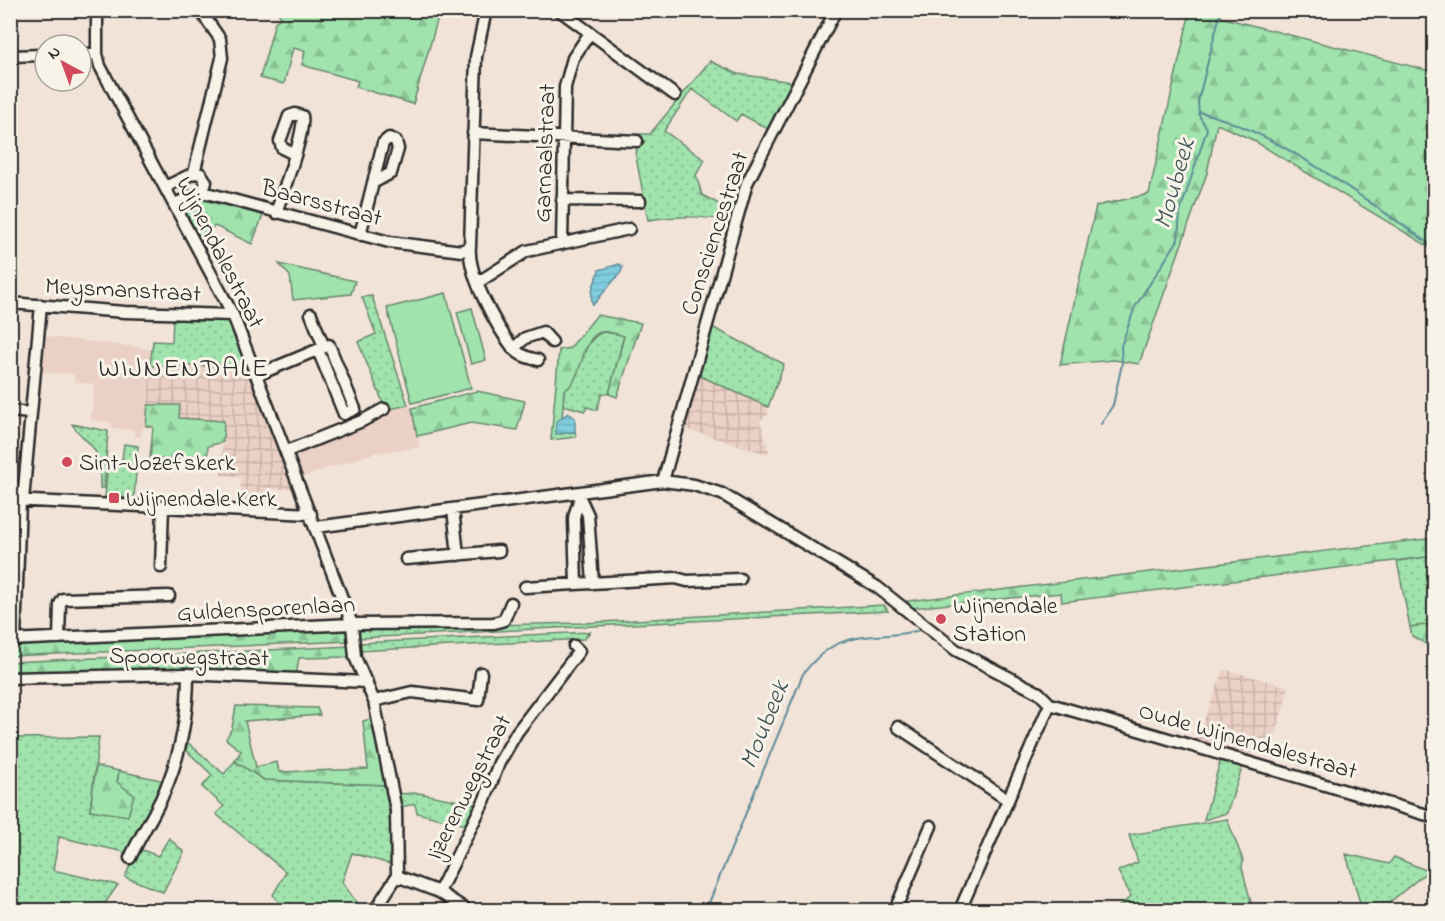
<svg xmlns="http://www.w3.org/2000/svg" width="1445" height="921" font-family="'Indie Flower',sans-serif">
<defs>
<pattern id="industrial-grid" width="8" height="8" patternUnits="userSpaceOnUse" patternTransform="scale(1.5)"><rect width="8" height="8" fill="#ebd0c5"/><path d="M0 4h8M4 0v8" fill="none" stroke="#cab3a9"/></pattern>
<pattern id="grass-dots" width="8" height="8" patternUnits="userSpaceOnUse" patternTransform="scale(1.5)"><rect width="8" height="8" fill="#a0e3ad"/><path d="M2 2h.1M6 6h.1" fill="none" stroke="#8ac395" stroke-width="1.8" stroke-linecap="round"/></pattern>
<pattern id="forest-firs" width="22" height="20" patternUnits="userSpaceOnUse" patternTransform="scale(1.5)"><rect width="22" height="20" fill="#a0e3ad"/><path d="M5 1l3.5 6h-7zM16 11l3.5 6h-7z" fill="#8ac395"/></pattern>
<pattern id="water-rules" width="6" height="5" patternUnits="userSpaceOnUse" patternTransform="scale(1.5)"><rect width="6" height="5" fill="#80cddf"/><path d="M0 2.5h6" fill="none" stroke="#6fb0c0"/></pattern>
</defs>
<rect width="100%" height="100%" fill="#f2e3d8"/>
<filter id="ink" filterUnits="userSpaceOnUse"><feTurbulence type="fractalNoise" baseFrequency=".0167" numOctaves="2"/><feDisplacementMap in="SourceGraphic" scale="12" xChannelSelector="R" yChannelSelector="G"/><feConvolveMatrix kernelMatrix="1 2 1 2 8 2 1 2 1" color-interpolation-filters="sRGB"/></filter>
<g filter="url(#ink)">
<path fill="#ebd0c5" d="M 44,336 L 151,349 L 146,426 L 143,426 L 141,437 L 134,437 L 134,430 L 112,428 L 111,422 L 91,420 L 94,384 L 74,382 L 74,374 L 40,372 Z
M 408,405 L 412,408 L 420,447 L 374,453 L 302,477 L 291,449 L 386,410 Z"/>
<path fill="url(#industrial-grid)" d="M 247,365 L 293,474 L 287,475 L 291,489 L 272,489 L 271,507 L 240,507 L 241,477 L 221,475 L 224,421 L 178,418 L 179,405 L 148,405 L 150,366 Z
M 696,374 L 768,407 L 768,415 L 760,420 L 770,455 L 682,428 Z
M 1224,669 L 1289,687 L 1274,742 L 1254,737 L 1250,758 L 1191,741 L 1197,739 Z"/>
<path fill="url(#grass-dots)" stroke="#66876c" stroke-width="1.5" d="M 710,61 L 738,74 L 793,82 L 768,129 L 741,114 L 736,121 L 692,89 L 664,131 L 705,160 L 696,175 L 702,195 L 724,207 L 731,197 L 738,200 L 732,222 C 702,215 678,216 648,220 L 636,157 L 638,134 L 650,134 Z
M 372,296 L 408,405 L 386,410 L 358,342 L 376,334 L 362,297 Z
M 173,318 L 231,321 L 247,365 L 150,366 L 153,341 L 172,342 Z
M 710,326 L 784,364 L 768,407 L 696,374 Z
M 603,332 L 624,335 L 609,394 L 602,393 L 597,410 L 587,407 L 585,411 L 563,405 L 564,389 C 584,376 579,341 603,332 Z
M 72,424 L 108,431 L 104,488 L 100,488 L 100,459 L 98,460 C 96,444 80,438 72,424 Z
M 124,444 L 138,446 L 134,498 L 105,497 L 108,459 L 122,460 Z
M 1434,556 L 1434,624 L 1410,627 L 1397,561 Z
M 884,605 L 888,611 L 359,638 L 358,628 L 585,623 Z
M 590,632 L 584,639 L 358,651 L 359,643 Z
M 99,737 L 90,810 L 117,782 L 119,771 L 165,781 L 128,853 L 59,837 L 53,870 L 118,885 L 100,910 L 11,910 L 10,738 Z
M 186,741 L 224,774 L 235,761 L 264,780 L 387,785 L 393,865 L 352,853 L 342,882 L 359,906 L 352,910 L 344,910 L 341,907 L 336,910 L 286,910 L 273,895 L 286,872 L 216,814 L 224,806 L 202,787 L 212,775 L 184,748 Z
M 1221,758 L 1243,765 L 1227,813 L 1204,820 Z
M 419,793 L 479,805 L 469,826 L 417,813 L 415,804 L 399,807 L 397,794 Z
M 1227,819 L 1243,860 L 1242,868 L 1253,910 L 1115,910 L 1131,896 L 1118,871 L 1138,862 L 1129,835 Z
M 169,838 L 184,852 L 163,892 L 125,877 L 137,848 L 158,856 Z
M 1346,854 L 1389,864 L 1394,857 L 1428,871 L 1380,910 L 1362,910 Z"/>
<path fill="url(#forest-firs)" stroke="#66876c" stroke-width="1.5" d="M 277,11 L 440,11 L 413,104 L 356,87 L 358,81 L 302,65 L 305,51 L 293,48 L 284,84 L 260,78 L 275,22 L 281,17 Z
M 1190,11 L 1222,11 L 1220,17 L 1434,72 L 1434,250 L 1251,139 L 1217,124 L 1207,173 L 1139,364 L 1114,360 L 1060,365 L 1096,206 L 1149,194 Z
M 199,199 L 263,215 L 252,244 L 215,226 L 199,236 L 185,212 L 188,204 Z
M 597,315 L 641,323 L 617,397 L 609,394 L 624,336 C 617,334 608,331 601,332 C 580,337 583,384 564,390 L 561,434 L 575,431 L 576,437 L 551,440 L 559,350 L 570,348 Z
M 477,391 L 525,401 L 517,430 L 471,423 L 417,436 L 412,408 Z
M 148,405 L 180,405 L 179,418 L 224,421 L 223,442 L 208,446 L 207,461 L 150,459 L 153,427 L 146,426 Z
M 1434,538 L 1434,556 L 1062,602 L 1061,593 L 911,608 L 907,601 Z
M 1434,624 L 1434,649 L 1412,636 L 1410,627 Z
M 350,629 L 351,641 L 11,656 L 11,643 Z
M 351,646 L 351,657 L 299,658 L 296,676 L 11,675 L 10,662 Z
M 236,706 L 317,708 L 320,715 L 245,721 L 256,767 L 277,762 L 279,772 L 368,769 L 363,721 L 374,718 L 387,785 L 264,780 L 235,761 L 241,751 L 226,739 L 232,728 Z
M 96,766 L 119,771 L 117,782 L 134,795 L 128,816 L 90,810 Z"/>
<path fill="#a0e3ad" stroke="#66876c" stroke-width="1.5" d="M 279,264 L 355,281 L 351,294 L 293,300 L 290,276 Z
M 446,293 L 471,388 L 412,403 L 387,308 Z
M 472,308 L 486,360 L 471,364 L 457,312 Z"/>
<path fill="url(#water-rules)" stroke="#5e8c97" stroke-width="1.5" d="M 619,264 L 623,267 L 621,272 L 593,305 C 588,293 596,282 599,270 Z
M 568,413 L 575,418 L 575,432 L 556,434 L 556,422 Z"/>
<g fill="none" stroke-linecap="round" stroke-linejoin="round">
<path stroke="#5e8c97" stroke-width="2" d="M 1199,112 C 1278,131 1367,201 1434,247
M 1101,424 L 1113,405 L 1122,364 L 1121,346 L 1135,307 L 1178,240 L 1180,212 L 1207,129 L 1199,115 L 1198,101 L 1221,10
M 706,910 L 803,674 C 841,624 869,643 921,630"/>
<g stroke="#2b2b2b" stroke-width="15">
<path id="minor" d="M 97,10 L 97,54 L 100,66 L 233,315 L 352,624 L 355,657 L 374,701 L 396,810 L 397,876 L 375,910
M 559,10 L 675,95
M 81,54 L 97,54
M 10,56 L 45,55
M 473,133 L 637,141
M 194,173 L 222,58 L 220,39 L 200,10
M 165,187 L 194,173 L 201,174 L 206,182 L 203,192
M 562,200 L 640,201
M 174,204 L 203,192 L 389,242 L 462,251 L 470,246 L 476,57 L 486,10
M 276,213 C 282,194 306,131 302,116 L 295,114 L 289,116 L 280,141 L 282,148 L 294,154
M 360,235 L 373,183 L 391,173 L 398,149 L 396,141 L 389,138 L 383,143 L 373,183
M 562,244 L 565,87 L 573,58 L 590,33
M 470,246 C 467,274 496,326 513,348 C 519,356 530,358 538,360
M 477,283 L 527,251 L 629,229
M 10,303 L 125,312 L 233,315
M 311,314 L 324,347
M 513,349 L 525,338 L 543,332 L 552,342
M 257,375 L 329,345 L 355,409 L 344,414 L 318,350
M 10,411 L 30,413
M 287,451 L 362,421 L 384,409
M 663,481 L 747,183 L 836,10
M 10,500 L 311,514
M 23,500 L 41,305
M 581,500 L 588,515 L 593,583
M 453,509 L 458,555
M 316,527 L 663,481 L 694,485 L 722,494 L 877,587 L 956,650 L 1039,693 L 1050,704 L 1434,817
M 406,559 L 499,551
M 161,567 L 163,506
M 576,584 L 574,520 C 574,509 581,503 580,492
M 525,587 L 676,578 L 687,581 L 740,579
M 59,638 L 60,604 L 63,599 L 169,596
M 10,640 L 352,624 L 494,623 L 504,620 L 511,603
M 15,640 L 20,500
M 10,678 L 186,674 L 367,682
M 374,701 L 412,692 L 478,700 L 481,673
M 898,727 L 1008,800
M 130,858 C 137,842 146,828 154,813 C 178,769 188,723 188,674
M 397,876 L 439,892 L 467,910
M 439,892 L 485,799 L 499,763 L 517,732 L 579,651 L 574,646
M 895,910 L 931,826
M 960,910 L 1050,704"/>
</g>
<use href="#minor" stroke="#f7f3e8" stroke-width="10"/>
</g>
</g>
<g fill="#d1495b" stroke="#f7f3e8" stroke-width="2">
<circle cx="67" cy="462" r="6"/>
<rect x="108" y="492" width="12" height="12" rx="3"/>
<circle cx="941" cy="619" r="6"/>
</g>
<g text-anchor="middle" stroke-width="6" stroke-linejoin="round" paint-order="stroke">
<g font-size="24" fill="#2b2b2b" stroke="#f7f3e8">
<text transform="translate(544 153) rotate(-88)" y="8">Garnaalstraat</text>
<text transform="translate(322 202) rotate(15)" y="8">Baarsstraat</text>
<text transform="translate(714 233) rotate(-72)" y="8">Consciencestraat</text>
<text transform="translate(221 252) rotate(63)" y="8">Wijnendalestraat</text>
<text transform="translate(123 289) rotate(3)" y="8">Meysmanstraat</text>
<text transform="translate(266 608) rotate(-3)" y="8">Guldensporenlaan</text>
<text transform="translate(189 656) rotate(1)" y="8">Spoorwegstraat</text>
<text transform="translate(1248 740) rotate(16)" y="8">Oude Wijnendalestraat</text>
<text transform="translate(468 787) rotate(-63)" y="8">Ijzerenwegstraat</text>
</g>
<g font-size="24" fill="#2b2b2b" stroke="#f7f3e8" text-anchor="start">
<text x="79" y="470">Sint-Jozefskerk</text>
<text x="126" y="506">Wijnendale Kerk</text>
<text x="953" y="613">Wijnendale<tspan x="953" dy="28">Station</tspan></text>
</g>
<g font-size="26" font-style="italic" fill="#405458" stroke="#f7f3e8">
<text transform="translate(1173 183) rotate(-74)" y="9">Moubeek</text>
<text transform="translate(763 724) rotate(-68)" y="9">Moubeek</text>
</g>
<g font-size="27" letter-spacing="1.5" fill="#2b2b2b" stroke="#f7f3e8">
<text x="184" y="376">WIJNENDALE</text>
</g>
</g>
<rect width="1445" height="921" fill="none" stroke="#f7f3e8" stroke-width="36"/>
<rect x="18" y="18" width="1409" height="885" fill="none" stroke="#2b2b2b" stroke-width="2" filter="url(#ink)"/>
<g transform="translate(63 63) rotate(319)"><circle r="28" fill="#f7f3e8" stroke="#a5a39c" stroke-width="1.5"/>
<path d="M0-4.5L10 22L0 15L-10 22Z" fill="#d1495b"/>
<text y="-9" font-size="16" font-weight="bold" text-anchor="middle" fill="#2b2b2b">N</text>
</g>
</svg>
